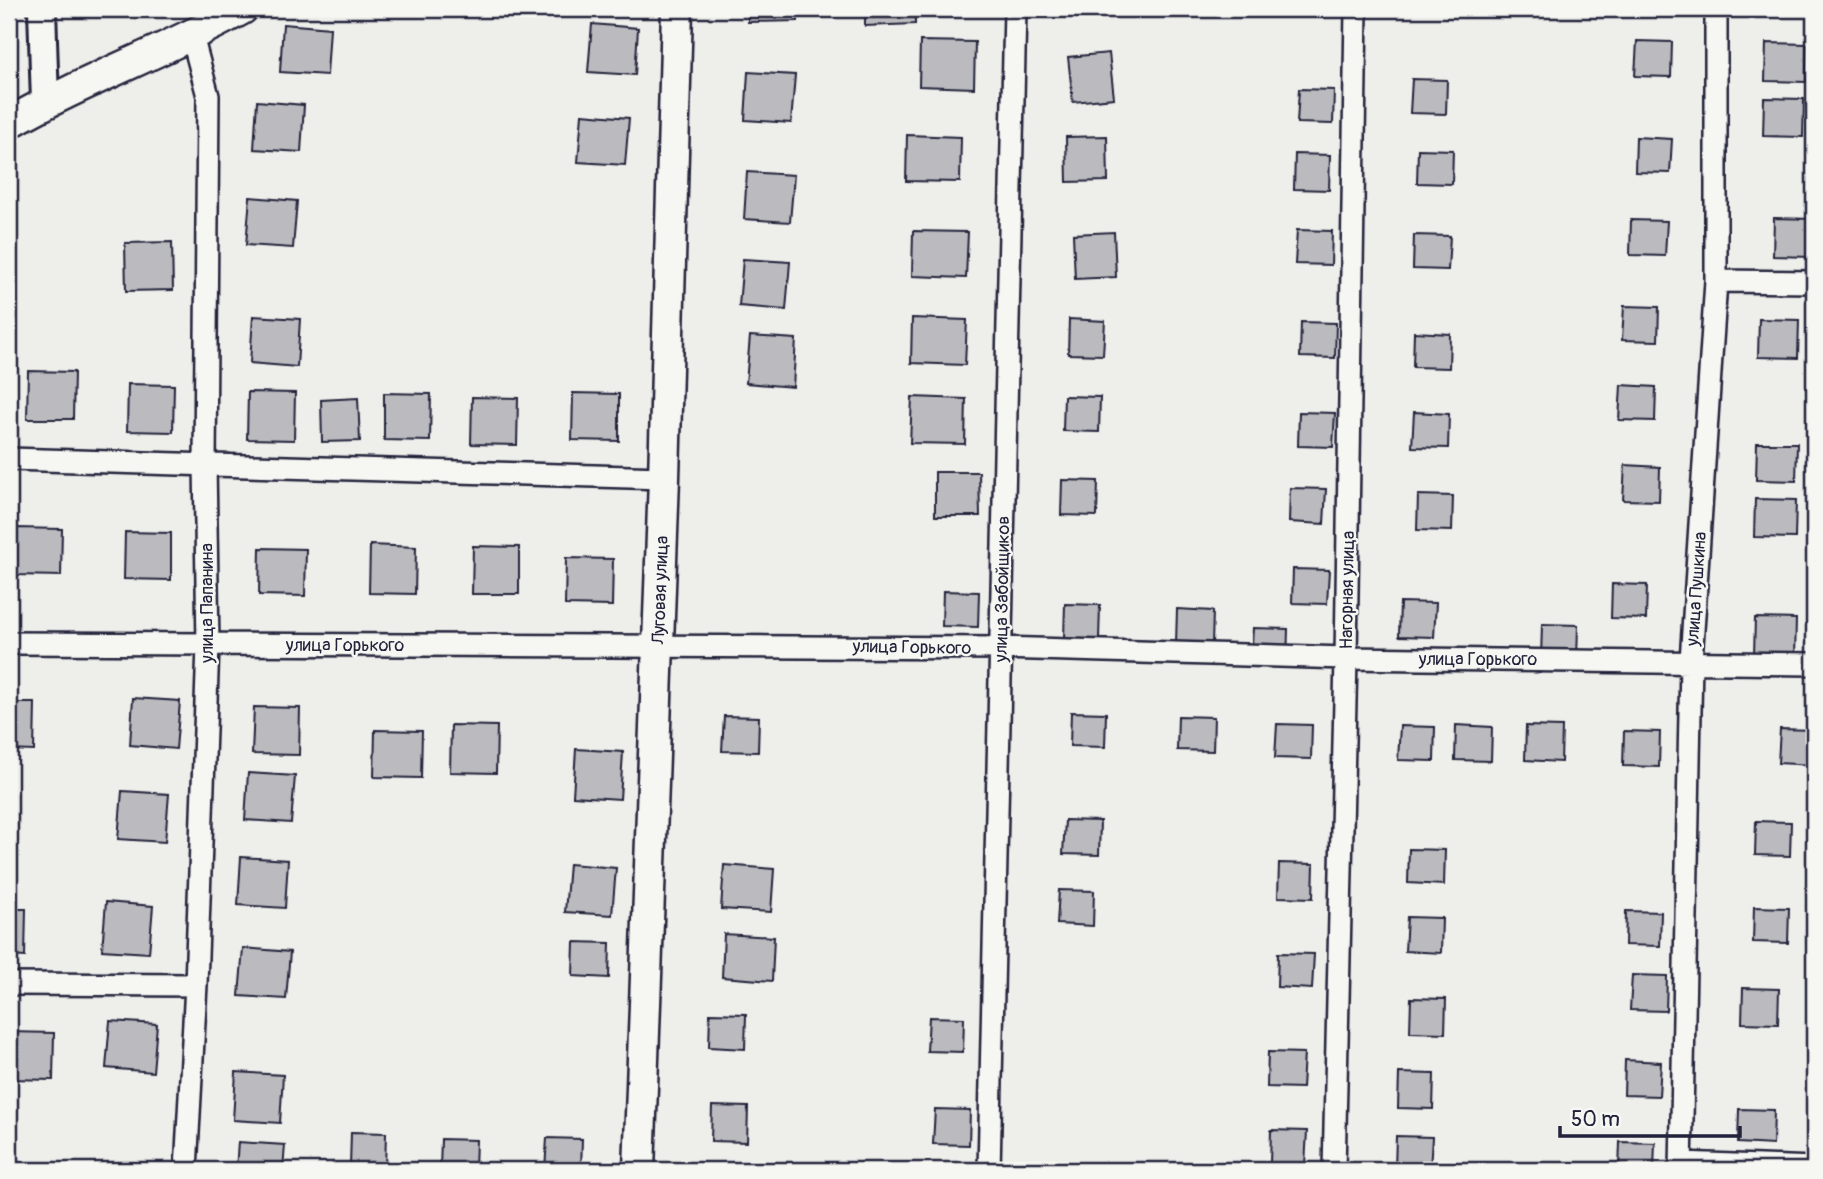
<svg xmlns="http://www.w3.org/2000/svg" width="1823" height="1179" font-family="Pangolin,sans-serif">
<rect width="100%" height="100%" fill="#eeeeeb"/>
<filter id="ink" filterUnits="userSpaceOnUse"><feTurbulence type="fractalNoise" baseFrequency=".0143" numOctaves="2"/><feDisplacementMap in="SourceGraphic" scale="14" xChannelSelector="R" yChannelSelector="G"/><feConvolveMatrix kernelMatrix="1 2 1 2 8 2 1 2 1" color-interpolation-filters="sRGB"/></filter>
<g filter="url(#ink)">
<path fill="#bbbbbf" stroke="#22223b" stroke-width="2" d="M 748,9 L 798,9 L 798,21 L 748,22 Z
M 865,9 L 915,9 L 915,24 L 865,26 Z
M 283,24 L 330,28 L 327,75 L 280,72 Z
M 592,24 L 638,28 L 635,75 L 588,72 Z
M 920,41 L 975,42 L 974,88 L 919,86 Z
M 1637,41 L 1672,42 L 1671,77 L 1635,76 Z
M 1766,43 L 1807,44 L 1806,82 L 1765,81 Z
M 1109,53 L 1114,98 L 1073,102 L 1068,57 Z
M 748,72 L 795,75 L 791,123 L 745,120 Z
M 1412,79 L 1447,80 L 1446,114 L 1410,113 Z
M 1299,89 L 1334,90 L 1333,124 L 1297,123 Z
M 1764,98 L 1804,99 L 1803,137 L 1763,136 Z
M 257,101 L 304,105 L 301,152 L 254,149 Z
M 582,114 L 629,118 L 625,165 L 578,162 Z
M 907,135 L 961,137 L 960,182 L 906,181 Z
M 1107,136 L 1108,181 L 1067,182 L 1066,137 Z
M 1636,137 L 1672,139 L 1670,173 L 1635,172 Z
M 1418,149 L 1453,150 L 1452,184 L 1417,183 Z
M 1295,154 L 1330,155 L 1329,190 L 1294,189 Z
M 747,172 L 794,175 L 790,222 L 744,219 Z
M 250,197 L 297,201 L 293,248 L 246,245 Z
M 1774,218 L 1814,219 L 1813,257 L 1773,256 Z
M 1631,220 L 1667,221 L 1665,256 L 1630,255 Z
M 1297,230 L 1332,231 L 1331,265 L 1295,264 Z
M 913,231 L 968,232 L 966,278 L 912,276 Z
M 1114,232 L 1116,277 L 1075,279 L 1073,234 Z
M 1414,235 L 1450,236 L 1448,270 L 1413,269 Z
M 172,242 L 173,290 L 126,291 L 125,243 Z
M 743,259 L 790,262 L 786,310 L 739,306 Z
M 1624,306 L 1659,307 L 1658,341 L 1622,340 Z
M 253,316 L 300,319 L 297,367 L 250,363 Z
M 912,318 L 967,320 L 965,365 L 911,363 Z
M 1069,319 L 1105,321 L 1103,355 L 1068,354 Z
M 1759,319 L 1799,320 L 1798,358 L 1758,357 Z
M 1301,322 L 1336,323 L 1335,358 L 1300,357 Z
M 1414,332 L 1450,334 L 1449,368 L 1413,367 Z
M 750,336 L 796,339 L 793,387 L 746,383 Z
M 28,371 L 74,372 L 73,419 L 27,419 Z
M 128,384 L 174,385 L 173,432 L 127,431 Z
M 1621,385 L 1656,387 L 1655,421 L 1619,420 Z
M 248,392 L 295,393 L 294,440 L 247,439 Z
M 384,393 L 431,394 L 430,441 L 384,440 Z
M 573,393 L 619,394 L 619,441 L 572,440 Z
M 1064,396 L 1100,397 L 1099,432 L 1063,431 Z
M 472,397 L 518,398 L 517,445 L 471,444 Z
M 912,397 L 966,399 L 965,444 L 910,443 Z
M 358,398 L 360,441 L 322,442 L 321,400 Z
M 1299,412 L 1335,413 L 1333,447 L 1298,446 Z
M 1414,412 L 1449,414 L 1448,448 L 1412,447 Z
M 1757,443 L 1797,443 L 1796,481 L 1756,480 Z
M 1625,465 L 1660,467 L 1659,501 L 1623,500 Z
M 935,472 L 979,472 L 980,516 L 935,516 Z
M 1062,480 L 1098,481 L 1097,516 L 1061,515 Z
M 1290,488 L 1326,489 L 1324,524 L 1289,522 Z
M 1418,495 L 1453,496 L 1452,531 L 1417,530 Z
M 1755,499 L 1796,500 L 1795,538 L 1754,537 Z
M 16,528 L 62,529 L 61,576 L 15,575 Z
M 125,532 L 171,533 L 171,580 L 124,579 Z
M 370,545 L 416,547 L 415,594 L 369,593 Z
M 473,546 L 519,547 L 519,594 L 472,594 Z
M 260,548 L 306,549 L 305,596 L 259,595 Z
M 566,558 L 613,559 L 612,606 L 565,605 Z
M 1293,569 L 1329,570 L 1327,604 L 1292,603 Z
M 1612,584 L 1647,585 L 1646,619 L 1611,618 Z
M 943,591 L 979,592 L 978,627 L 942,626 Z
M 1400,602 L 1436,603 L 1434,637 L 1399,636 Z
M 1065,604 L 1100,605 L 1099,640 L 1064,639 Z
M 1177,609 L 1213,611 L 1212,645 L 1176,644 Z
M 1755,618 L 1796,619 L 1795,657 L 1754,656 Z
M 1542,624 L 1578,625 L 1577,660 L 1541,659 Z
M 1253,628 L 1288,629 L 1287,664 L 1251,662 Z
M 133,698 L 180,701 L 176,749 L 130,745 Z
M 9,703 L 35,703 L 34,751 L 9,750 Z
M 254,707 L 300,708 L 299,755 L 252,754 Z
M 1071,712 L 1106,713 L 1105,747 L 1070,746 Z
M 724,716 L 759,717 L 758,752 L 722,751 Z
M 1178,716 L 1214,717 L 1213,751 L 1177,750 Z
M 1277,724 L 1312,725 L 1311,759 L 1275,758 Z
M 451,725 L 497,726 L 496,773 L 450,772 Z
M 1456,725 L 1492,727 L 1491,761 L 1455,760 Z
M 1400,726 L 1435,727 L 1434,761 L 1398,760 Z
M 1526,726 L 1562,727 L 1561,762 L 1525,760 Z
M 1780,729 L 1814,730 L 1814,765 L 1778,763 Z
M 375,730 L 422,731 L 421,778 L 374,777 Z
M 1624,731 L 1660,732 L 1659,767 L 1623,766 Z
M 576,749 L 623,752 L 620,799 L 573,796 Z
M 248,773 L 295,776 L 291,823 L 245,820 Z
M 122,791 L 169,794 L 165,842 L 118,839 Z
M 1065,820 L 1100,821 L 1099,855 L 1063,854 Z
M 1756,821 L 1791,822 L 1790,856 L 1755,855 Z
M 1409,849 L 1445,850 L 1444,885 L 1408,883 Z
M 241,857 L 288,860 L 285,908 L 238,905 Z
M 1279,863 L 1314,864 L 1313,898 L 1278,897 Z
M 569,864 L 616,868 L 612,915 L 565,912 Z
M 724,865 L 774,869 L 771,912 L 721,909 Z
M 1059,890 L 1094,891 L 1093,926 L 1057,924 Z
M 106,902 L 153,906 L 149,953 L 102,950 Z
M 1754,907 L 1789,908 L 1788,943 L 1753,942 Z
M 9,909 L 26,909 L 25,957 L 9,956 Z
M 1626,911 L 1661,912 L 1660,946 L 1625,945 Z
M 1407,917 L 1442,918 L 1441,953 L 1405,951 Z
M 724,934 L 774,937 L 772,981 L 722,977 Z
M 574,942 L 610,943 L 609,978 L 573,976 Z
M 243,948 L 290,952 L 286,999 L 239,996 Z
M 1278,953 L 1314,954 L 1312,989 L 1277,987 Z
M 1632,975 L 1667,976 L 1666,1011 L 1630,1010 Z
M 1743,988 L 1779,989 L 1778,1024 L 1742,1023 Z
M 1411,998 L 1446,999 L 1445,1033 L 1410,1032 Z
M 710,1013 L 746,1014 L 745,1049 L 709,1047 Z
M 929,1017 L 964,1018 L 963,1052 L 927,1051 Z
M 110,1021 L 157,1024 L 153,1072 L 106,1068 Z
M 9,1032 L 54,1033 L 53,1080 L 9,1079 Z
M 1268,1052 L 1304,1053 L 1302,1088 L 1267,1087 Z
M 1625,1060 L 1661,1062 L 1659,1096 L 1624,1095 Z
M 236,1072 L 283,1075 L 280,1123 L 233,1120 Z
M 1399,1073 L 1434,1074 L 1433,1109 L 1398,1108 Z
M 712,1106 L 748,1107 L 747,1142 L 711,1141 Z
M 935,1109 L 970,1110 L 969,1145 L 933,1144 Z
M 1739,1109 L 1774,1110 L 1773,1145 L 1738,1143 Z
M 1271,1130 L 1307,1131 L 1305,1165 L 1270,1164 Z
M 351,1132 L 386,1133 L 385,1168 L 350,1167 Z
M 1396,1136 L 1432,1137 L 1430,1170 L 1395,1170 Z
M 547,1138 L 582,1139 L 581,1170 L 545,1170 Z
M 441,1139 L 476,1140 L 475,1170 L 440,1170 Z
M 238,1142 L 285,1145 L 283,1170 L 236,1170 Z
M 1620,1142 L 1655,1143 L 1654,1170 L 1619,1170 Z"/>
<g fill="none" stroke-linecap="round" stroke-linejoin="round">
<g stroke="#22223b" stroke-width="26">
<path id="minor" d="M 1716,281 L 1814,282
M 9,459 L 664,478
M 9,643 L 1000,648 L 1346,658 L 1814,664
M 9,984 L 196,985
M 1681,1163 L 1814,1168
M 186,1170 L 196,985 L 208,645 L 205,464 L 208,96 L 192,36
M 989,1170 L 1015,9
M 1334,1170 L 1346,658 L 1356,9
M 1681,1170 L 1691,661 L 1716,281 L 1716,9"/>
</g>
<g stroke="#22223b" stroke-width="32">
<path id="tertiary" d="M 42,9 L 45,102"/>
</g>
<g stroke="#22223b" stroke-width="35">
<path id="secondary" d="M 9,123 C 84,80 166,51 242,9
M 639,1170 L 664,478 L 677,9"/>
</g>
<use href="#minor" stroke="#f6f6f2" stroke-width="21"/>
<use href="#tertiary" stroke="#f6f6f2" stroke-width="26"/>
<use href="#secondary" stroke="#f6f6f2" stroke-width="30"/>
</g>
</g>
<g text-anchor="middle" stroke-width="5" stroke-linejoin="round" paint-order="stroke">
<g font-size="18" fill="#22223b" stroke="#f6f6f2">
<text transform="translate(1002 589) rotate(-89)" y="6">улица Забойщиков</text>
<text transform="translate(1696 589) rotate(-86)" y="6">улица Пушкина</text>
<text transform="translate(660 590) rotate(-88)" y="6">Луговая улица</text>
<text transform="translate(1347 590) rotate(-89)" y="6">Нагорная улица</text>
<text transform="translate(207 603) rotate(-90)" y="6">улица Папанина</text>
<text x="345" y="651">улица Горького</text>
<text transform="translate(912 647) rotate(1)" y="6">улица Горького</text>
<text x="1478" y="665">улица Горького</text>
</g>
</g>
<rect width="1823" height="1179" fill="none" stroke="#f6f6f2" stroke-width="35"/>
<rect x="18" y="18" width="1788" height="1144" fill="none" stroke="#22223b" stroke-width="2.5" filter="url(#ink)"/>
<path d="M1560 1126v10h180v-10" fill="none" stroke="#22223b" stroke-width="3.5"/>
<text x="1571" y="1126" font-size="21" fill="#22223b" stroke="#f6f6f2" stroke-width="5" paint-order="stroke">50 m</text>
</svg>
